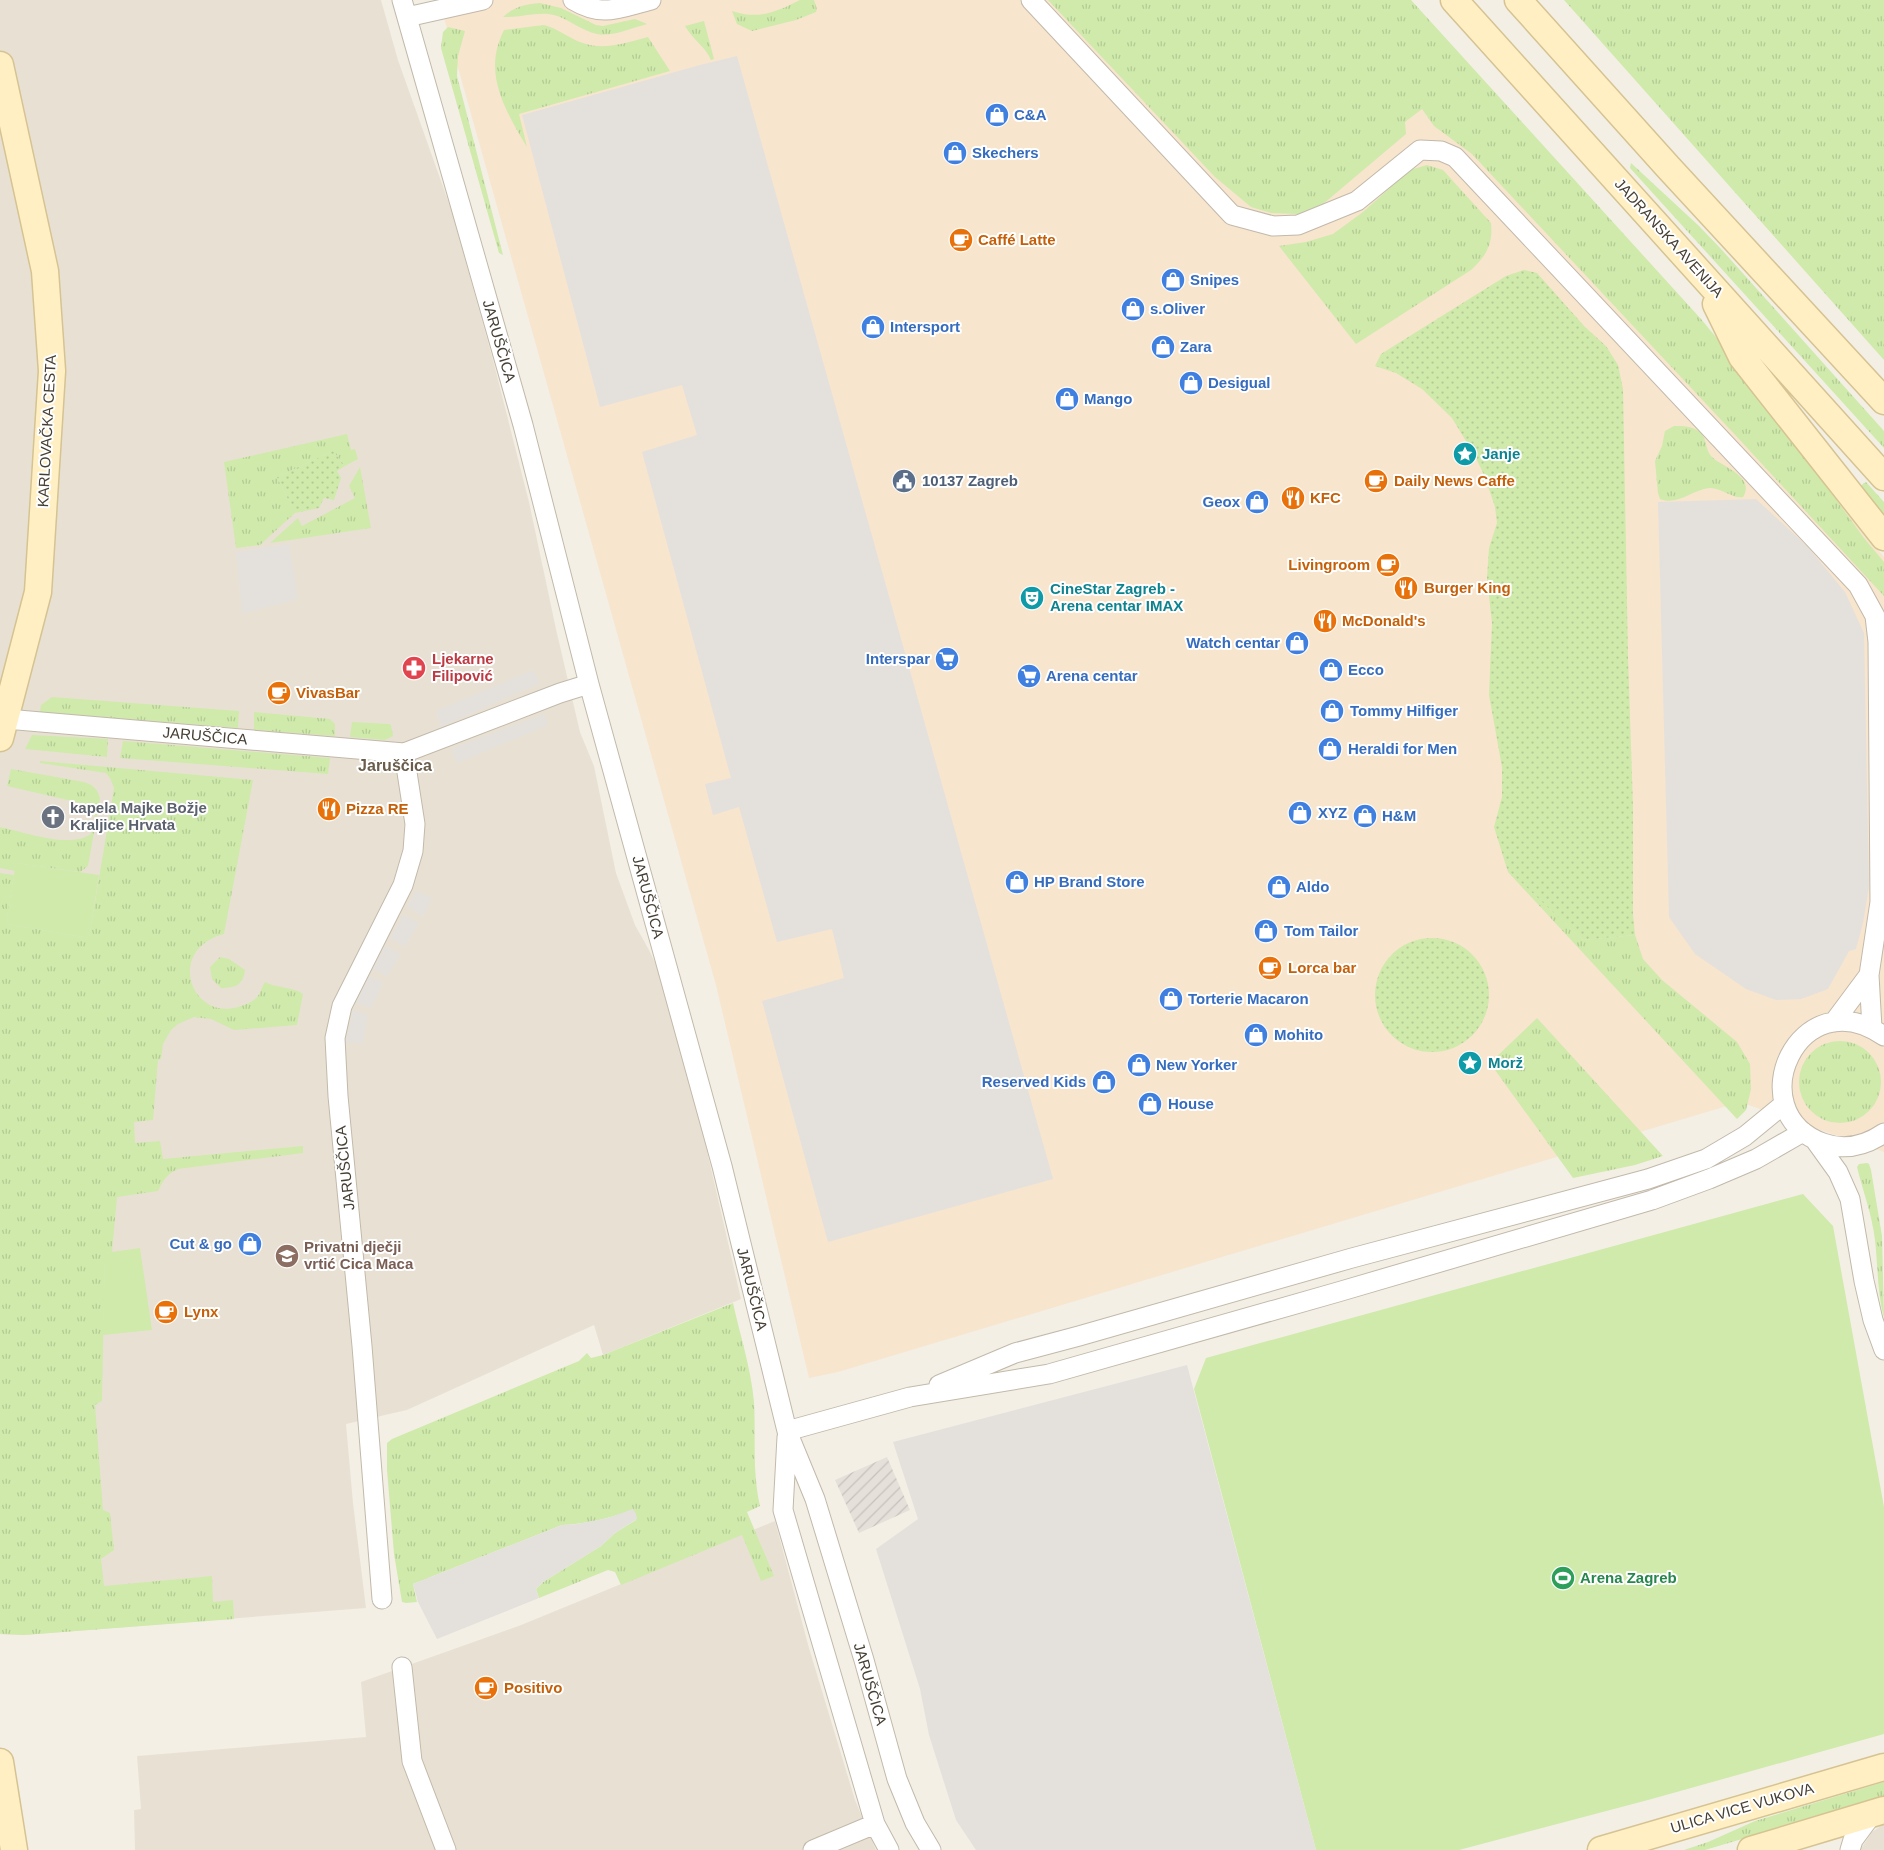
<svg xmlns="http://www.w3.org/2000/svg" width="1884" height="1850" font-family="Arial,sans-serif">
<defs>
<pattern id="industrial-furrows" width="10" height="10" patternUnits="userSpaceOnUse" patternTransform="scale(1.25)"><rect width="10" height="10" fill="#e5e0da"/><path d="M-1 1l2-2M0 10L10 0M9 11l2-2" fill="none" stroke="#c6c1bc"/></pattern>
<pattern id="grass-tufts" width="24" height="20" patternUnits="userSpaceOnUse" patternTransform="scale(1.25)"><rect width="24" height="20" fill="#cfeaab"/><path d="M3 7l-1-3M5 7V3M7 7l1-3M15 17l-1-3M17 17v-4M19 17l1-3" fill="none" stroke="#b3ca94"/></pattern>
<pattern id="park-dots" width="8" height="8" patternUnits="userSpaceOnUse" patternTransform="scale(1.25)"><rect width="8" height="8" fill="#cfeaab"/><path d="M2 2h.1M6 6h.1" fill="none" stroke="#b3ca94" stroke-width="1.8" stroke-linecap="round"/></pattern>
</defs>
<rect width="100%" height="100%" fill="#f3efe5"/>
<path fill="#e8e1d3" d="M 0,0 L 381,0 L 398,60 L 452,212 L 493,360 L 529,502 L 556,629 L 580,732 L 594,766 L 616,873 L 635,925 L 649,950 L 662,977 L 690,1077 L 741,1299 L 603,1355 L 594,1325 L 407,1410 L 346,1424 L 353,1503 L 366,1608 L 24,1635 L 0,1634 Z
M 775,1521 L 809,1648 L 855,1800 L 876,1850 L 135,1850 L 134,1810 L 141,1809 L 137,1756 L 366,1737 L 361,1682 L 521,1625 Z
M 1884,1824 L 1884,1850 L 1860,1850 L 1872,1832 Z"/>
<path fill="#f7e5ce" d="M 439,0 L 1409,0 L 1564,179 L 1884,557 L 1884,1152 L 1740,1102 L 838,1372 L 809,1378 L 716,985 Z"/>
<path fill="url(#industrial-furrows)" d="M 887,1457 L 910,1510 L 859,1533 L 835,1480 Z"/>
<path fill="url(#grass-tufts)" d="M 800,0 L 814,0 L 817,9 L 816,12 L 796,20 L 752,31 L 737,24 L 732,11 C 759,20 776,12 800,0 Z
M 1048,0 L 1411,0 L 1701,319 L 1734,359 L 1864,538 L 1884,562 L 1884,596 L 1739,439 L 1472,154 L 1434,126 L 1422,109 L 1405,122 L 1406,134 L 1323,204 L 1298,214 L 1271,213 L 1251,207 L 1215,177 Z
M 1564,0 L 1884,0 L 1884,360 Z
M 540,3 L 561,8 L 596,25 L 603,26 L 635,19 L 647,24 C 632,28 612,37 597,34 C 582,31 569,19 554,15 C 538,11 519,18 503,17 C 514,7 525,4 540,3 Z
M 704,21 L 714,59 L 711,60 C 705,46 692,39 685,26 Z
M 544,25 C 559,29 571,40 586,44 C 606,50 629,42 648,37 L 670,71 L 519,114 L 527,147 C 505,110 482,73 504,30 Z
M 448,27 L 465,31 L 458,56 L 457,76 L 503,255 L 499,253 L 441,48 L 443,32 Z
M 1631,163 L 1699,226 L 1722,250 L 1884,431 L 1884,448 L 1630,168 Z
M 1427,165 L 1443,170 L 1491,223 C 1493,245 1486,256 1471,270 L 1356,344 L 1279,246 L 1306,242 L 1333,234 L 1363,212 L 1410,170 Z
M 1674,426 C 1684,426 1691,426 1700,432 C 1707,438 1705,449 1711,456 C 1721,467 1756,476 1743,497 C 1732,499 1721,487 1709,488 C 1692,490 1677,506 1660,499 L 1658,493 L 1655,461 L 1662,446 L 1665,431 Z
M 347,434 L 351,450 L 355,449 L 358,459 L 345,466 L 333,451 L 277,477 L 295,513 L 260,545 L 236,548 L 224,462 Z
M 360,467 L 371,528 L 270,543 L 298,518 L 302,526 L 355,498 L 349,486 Z
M 1866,482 L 1884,502 L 1884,517 L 1860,486 Z
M 52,697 L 239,711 L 238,728 L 40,712 L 41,705 Z
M 254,712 L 330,719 L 335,724 L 335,736 L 254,730 Z
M 352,722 L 389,724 L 391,725 L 393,736 L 385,740 L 350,737 Z
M 32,735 L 108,739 L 107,757 L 25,749 Z
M 123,741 L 330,758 L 328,774 L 120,758 Z
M 40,761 L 253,780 L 224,934 C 164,950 192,1024 241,1006 C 247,1004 254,1001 258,996 C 261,992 262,986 265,982 C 276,988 294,987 303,994 L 297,1025 L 234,1030 L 211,1019 L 194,1017 L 178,1024 L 171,1030 L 163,1044 L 161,1059 L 158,1060 L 153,1120 L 134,1122 L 135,1143 L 160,1141 L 163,1159 L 303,1146 L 303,1153 L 178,1169 C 167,1174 163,1180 158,1191 L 117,1197 L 112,1252 L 105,1253 L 102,1401 L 95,1405 L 103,1510 L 110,1513 L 114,1550 L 101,1559 L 104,1586 L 212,1576 L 213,1602 L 233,1600 L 234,1619 L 24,1635 L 0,1634 L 0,873 L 14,875 L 6,924 L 89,938 L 114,788 L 110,778 L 106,773 L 40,763 Z
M 11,769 L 84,782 C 93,785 97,788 100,798 L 88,866 L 80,872 L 16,863 L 15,871 L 0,868 L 0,827 C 24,832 70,849 91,834 L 95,817 L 93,810 L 85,806 L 85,804 L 7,786 Z
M 1510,871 L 1583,940 L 1635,935 L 1643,959 L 1662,980 L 1737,1042 L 1750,1064 L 1751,1089 L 1746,1110 L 1737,1119 L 1508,872 Z
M 220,957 L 229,959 L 245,970 C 243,985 236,988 221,988 L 212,979 L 210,967 Z
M 1537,1018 L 1663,1156 L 1635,1165 L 1573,1178 L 1490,1063 Z
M1799 1082a41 41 0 1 1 82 0a41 41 0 1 1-82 0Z
M 1867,1163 L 1869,1164 L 1871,1170 L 1882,1236 L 1884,1318 C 1877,1292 1878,1266 1875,1240 C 1872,1214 1863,1192 1857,1167 L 1859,1164 Z
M 733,1303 C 740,1335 751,1368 754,1402 C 756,1437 752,1471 760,1506 L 747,1512 L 774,1576 L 761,1581 L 742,1535 L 621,1585 L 615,1572 L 608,1570 L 539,1598 L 536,1589 L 543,1582 L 601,1546 L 615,1533 L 636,1520 L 633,1510 C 610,1518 587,1524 562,1525 L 413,1584 L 417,1602 L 406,1603 L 402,1602 L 394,1554 L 387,1470 L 387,1443 L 392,1439 L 579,1361 L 587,1353 L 591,1358 L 603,1355 Z
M 1884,1782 L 1884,1797 L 1705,1850 L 1684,1850 L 1708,1842 L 1755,1821 Z"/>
<path fill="url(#park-dots)" d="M 1524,270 L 1537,273 L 1585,327 L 1606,346 L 1618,365 L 1623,389 L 1628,657 L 1633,806 L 1633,914 L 1635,935 L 1583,940 L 1510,872 L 1508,872 L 1494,827 L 1502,797 L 1502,767 L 1489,695 L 1492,623 L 1487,578 L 1489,548 L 1497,523 L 1495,507 L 1485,477 L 1475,456 L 1452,418 L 1422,389 L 1396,373 L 1375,366 L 1381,354 L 1506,276 Z
M 333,451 L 345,466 L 337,471 L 341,478 L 334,500 L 324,498 L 319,508 L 295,513 L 277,477 Z
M1375 995a57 57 0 1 1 114 0a57 57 0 1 1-114 0Z"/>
<path fill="#cfeaab" d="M 16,863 L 99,875 L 89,938 L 6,924 Z
M 1803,1194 L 1833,1226 L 1884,1507 L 1884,1734 L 1648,1800 L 1459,1850 L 1316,1850 L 1194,1389 L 1206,1358 Z
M 140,1248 L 152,1330 L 103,1335 L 105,1253 Z"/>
<path fill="#e4e1dd" d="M 737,56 L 1053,1179 L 828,1242 L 762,1001 L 844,978 L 832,929 L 777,942 L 739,807 L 713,815 L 705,784 L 731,778 L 642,452 L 697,435 L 682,385 L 600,407 L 522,115 L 700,65 Z
M 1756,499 L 1807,546 L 1845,592 L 1864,633 L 1869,886 L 1863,923 L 1856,949 L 1849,951 L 1828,989 L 1801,999 L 1776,1000 L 1746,989 L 1695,954 L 1669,917 L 1658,502 Z
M 289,544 L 298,599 L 242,614 L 236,552 Z
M 533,670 L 540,683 L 441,727 L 436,711 Z
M 544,714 L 548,725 L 457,763 L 451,749 Z
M 416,891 L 432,898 L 423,916 L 407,907 Z
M 403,915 L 419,923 L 405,947 L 390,938 Z
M 385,946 L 401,954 L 387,976 L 373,969 Z
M 369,976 L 383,983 L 371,1008 L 356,1003 Z
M 353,1010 L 368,1015 L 363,1043 L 346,1042 Z
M 1187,1365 L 1316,1850 L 976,1850 L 956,1820 L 929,1735 L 920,1689 L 876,1549 L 918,1519 L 893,1442 Z
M 633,1509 L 636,1514 L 637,1519 L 615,1533 L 601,1546 L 543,1582 L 536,1589 L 539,1598 L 437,1639 L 418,1602 L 413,1584 L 562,1525 L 577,1524 L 608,1518 Z"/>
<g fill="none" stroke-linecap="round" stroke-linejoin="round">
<g stroke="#c2b9aa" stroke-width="21">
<path id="street" d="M 402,0 L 523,425 L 589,684 L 722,1166 L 787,1431 L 815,1499 L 864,1660 L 897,1779 L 915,1823 L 931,1850
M 573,0 C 603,18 619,8 651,0
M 1031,0 L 1232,215 L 1273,226 L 1298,225 L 1357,201 L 1420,150 L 1441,151 L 1455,157 L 1858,585 L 1875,616 L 1878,642 L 1880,902 L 1869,975
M 407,17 L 483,0
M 6,719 L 404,753 L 560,693 L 589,684
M 1834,1022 L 1869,975 L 1872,1028
M 1884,1036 C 1799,977 1738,1112 1823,1143 C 1845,1151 1865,1146 1884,1133
M 1815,1140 L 1838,1172 L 1850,1199 L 1864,1281 L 1873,1320 L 1884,1350
M 939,1385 L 1015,1353 L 1079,1336 L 1352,1258 L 1648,1179 L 1706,1159 L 1745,1136 L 1784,1104
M 787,1431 L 910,1397 L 1049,1374 L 1338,1292 L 1652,1200 L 1709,1179 L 1756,1159 L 1803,1132
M 787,1437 L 783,1510 L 875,1824 L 889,1850
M 382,1599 L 362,1346 L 338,1096 L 335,1038 L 342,1006 L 403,885 L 413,851 L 415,824 L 404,753
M 402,1667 L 412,1761 L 446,1850
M 813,1850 L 875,1824
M 1850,1850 L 1853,1840 L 1873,1813"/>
</g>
<g stroke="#d6c392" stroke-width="29">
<path id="secondary" d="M 1454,0 L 1884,477
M 1518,0 L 1668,167 L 1884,401
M 0,65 L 45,271 L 52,371 L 38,592 L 0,738
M 1716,304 L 1742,357 L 1884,537
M 0,1762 L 14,1850
M 1601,1850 L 1884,1767
M 1751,1850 L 1884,1810"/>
</g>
<use href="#street" stroke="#fff" stroke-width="19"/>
<use href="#secondary" stroke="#ffefc3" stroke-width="26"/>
</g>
<defs>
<g id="shop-disc" transform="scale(1.25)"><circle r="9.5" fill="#3f7fe0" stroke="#fff"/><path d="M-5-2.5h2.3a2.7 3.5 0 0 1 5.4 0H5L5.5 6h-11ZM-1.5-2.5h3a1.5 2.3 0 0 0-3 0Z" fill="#fff"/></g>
<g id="cafe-disc" transform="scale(1.25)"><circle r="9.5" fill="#e8710a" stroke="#fff"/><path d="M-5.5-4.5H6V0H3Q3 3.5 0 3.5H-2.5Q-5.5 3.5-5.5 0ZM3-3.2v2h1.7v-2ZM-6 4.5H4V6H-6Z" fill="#fff"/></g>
<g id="sight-disc" transform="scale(1.25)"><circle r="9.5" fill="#0f9aa8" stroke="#fff"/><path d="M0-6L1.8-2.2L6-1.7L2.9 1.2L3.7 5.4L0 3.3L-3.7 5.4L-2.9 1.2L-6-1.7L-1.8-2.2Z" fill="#fff"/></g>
<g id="civic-disc" transform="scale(1.25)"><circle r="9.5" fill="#5c6f8a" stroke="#fff"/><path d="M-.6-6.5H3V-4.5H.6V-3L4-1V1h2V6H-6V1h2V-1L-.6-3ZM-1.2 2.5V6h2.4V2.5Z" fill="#fff"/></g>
<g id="restaurant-disc" transform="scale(1.25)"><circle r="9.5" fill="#e8710a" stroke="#fff"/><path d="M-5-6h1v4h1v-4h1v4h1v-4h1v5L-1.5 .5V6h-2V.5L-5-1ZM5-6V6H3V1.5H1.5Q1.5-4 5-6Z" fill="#fff"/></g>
<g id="theatre-disc" transform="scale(1.25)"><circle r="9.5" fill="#0f9aa8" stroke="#fff"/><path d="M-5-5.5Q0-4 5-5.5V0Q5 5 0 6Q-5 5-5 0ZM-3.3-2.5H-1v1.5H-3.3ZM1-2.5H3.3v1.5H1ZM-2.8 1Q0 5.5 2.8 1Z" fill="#fff"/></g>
<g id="supermarket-disc" transform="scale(1.25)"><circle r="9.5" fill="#3f7fe0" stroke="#fff"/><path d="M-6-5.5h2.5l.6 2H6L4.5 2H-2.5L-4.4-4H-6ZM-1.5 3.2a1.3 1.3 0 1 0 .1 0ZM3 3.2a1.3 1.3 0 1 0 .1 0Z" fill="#fff"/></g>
<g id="pharmacy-disc" transform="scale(1.25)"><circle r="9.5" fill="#e0444e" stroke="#fff"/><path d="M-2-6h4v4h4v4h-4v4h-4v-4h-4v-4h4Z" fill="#fff"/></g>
<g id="church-disc" transform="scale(1.25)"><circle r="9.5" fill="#6b7280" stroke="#fff"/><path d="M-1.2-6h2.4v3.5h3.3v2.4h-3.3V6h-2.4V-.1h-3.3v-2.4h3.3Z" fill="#fff"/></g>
<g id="school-disc" transform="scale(1.25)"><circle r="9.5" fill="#8d6e63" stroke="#fff"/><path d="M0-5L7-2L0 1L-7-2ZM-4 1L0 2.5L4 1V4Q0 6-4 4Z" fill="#fff"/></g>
<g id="stadium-disc" transform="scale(1.25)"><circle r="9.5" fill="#2e9e5b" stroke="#fff"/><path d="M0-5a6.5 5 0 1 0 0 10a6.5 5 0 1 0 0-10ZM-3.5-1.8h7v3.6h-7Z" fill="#fff"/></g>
</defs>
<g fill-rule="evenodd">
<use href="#shop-disc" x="997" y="115"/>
<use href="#shop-disc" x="955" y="153"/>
<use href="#cafe-disc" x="961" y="240"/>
<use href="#shop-disc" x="1173" y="280"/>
<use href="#shop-disc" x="1133" y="309"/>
<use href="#shop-disc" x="873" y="327"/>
<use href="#shop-disc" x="1163" y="347"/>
<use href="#shop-disc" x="1191" y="383"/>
<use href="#shop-disc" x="1067" y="399"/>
<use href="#sight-disc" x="1465" y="454"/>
<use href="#civic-disc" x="904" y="481"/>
<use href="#cafe-disc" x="1376" y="481"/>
<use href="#restaurant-disc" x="1293" y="498"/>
<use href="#shop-disc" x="1257" y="502"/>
<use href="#cafe-disc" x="1388" y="565"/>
<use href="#restaurant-disc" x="1406" y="588"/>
<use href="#theatre-disc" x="1032" y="598"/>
<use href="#restaurant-disc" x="1325" y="621"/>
<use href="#shop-disc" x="1297" y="643"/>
<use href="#supermarket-disc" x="947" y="659"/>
<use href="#pharmacy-disc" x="414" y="668"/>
<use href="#shop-disc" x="1331" y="670"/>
<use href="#supermarket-disc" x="1029" y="676"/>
<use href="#cafe-disc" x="279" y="693"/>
<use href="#shop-disc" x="1332" y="711"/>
<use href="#shop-disc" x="1330" y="749"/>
<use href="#restaurant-disc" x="329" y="809"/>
<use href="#shop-disc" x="1300" y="813"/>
<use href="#shop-disc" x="1365" y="816"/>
<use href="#church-disc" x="53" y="817"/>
<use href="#shop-disc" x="1017" y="882"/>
<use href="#shop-disc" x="1279" y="887"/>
<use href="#shop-disc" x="1266" y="931"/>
<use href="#cafe-disc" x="1270" y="968"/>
<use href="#shop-disc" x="1171" y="999"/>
<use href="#shop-disc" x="1256" y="1035"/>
<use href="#sight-disc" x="1470" y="1063"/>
<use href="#shop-disc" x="1139" y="1065"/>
<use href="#shop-disc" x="1104" y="1082"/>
<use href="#shop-disc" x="1150" y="1104"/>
<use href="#shop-disc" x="250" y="1244"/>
<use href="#school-disc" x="287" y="1256"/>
<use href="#cafe-disc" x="166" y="1312"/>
<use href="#stadium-disc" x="1563" y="1578"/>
<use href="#cafe-disc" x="486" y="1688"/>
</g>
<g text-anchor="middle" stroke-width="4" stroke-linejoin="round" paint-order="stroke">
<g font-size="15" font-weight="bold" fill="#366cbe" stroke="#fff" text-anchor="start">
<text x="1014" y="120">C&amp;A</text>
<text x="972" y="158">Skechers</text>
<text x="1190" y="285">Snipes</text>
<text x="1150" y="314">s.Oliver</text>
<text x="890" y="332">Intersport</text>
<text x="1180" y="352">Zara</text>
<text x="1208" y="388">Desigual</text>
<text x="1084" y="404">Mango</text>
<text x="1240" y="507" text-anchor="end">Geox</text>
<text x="1280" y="648" text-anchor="end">Watch centar</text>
<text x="930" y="664" text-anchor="end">Interspar</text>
<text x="1348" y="675">Ecco</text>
<text x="1046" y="681">Arena centar</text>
<text x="1350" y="716">Tommy Hilfiger</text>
<text x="1348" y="754">Heraldi for Men</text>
<text x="1318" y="818">XYZ</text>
<text x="1382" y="821">H&amp;M</text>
<text x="1034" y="887">HP Brand Store</text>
<text x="1296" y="892">Aldo</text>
<text x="1284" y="936">Tom Tailor</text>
<text x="1188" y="1004">Torterie Macaron</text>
<text x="1274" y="1040">Mohito</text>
<text x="1156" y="1070">New Yorker</text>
<text x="1086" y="1087" text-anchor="end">Reserved Kids</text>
<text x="1168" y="1109">House</text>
<text x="232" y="1249" text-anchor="end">Cut &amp; go</text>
</g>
<g font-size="15" fill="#463f34" stroke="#fff">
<text transform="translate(1669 238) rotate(48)" y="5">JADRANSKA AVENIJA</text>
<text transform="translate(499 341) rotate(74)" y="5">JARUŠČICA</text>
<text transform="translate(47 431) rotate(-87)" y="5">KARLOVAČKA CESTA</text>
<text transform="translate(205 736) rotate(5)" y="5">JARUŠČICA</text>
<text transform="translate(648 897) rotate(75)" y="5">JARUŠČICA</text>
<text transform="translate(345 1168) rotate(-96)" y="5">JARUŠČICA</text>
<text transform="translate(752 1289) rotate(76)" y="5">JARUŠČICA</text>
<text transform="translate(870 1684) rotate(74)" y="5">JARUŠČICA</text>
<text transform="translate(1742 1808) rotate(-16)" y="5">ULICA VICE VUKOVA</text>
</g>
<g font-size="15" font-weight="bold" fill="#c56008" stroke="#fff" text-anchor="start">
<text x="978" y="245">Caffé Latte</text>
<text x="1394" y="486">Daily News Caffe</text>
<text x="1310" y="503">KFC</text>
<text x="1370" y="570" text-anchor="end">Livingroom</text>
<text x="1424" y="593">Burger King</text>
<text x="1342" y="626">McDonald's</text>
<text x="296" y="698">VivasBar</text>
<text x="346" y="814">Pizza RE</text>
<text x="1288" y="973">Lorca bar</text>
<text x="184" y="1317">Lynx</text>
<text x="504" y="1693">Positivo</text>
</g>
<g font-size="15" font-weight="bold" fill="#0d838f" stroke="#fff" text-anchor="start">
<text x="1482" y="459">Janje</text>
<text x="1050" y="594">CineStar Zagreb -<tspan x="1050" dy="17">Arena centar IMAX</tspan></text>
<text x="1488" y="1068">Morž</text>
</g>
<g font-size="15" font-weight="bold" fill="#4e5e75" stroke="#fff" text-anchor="start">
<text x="922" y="486">10137 Zagreb</text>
</g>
<g font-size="15" font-weight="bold" fill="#be3a42" stroke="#fff" text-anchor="start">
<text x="432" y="664">Ljekarne<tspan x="432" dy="17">Filipović</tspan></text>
</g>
<g font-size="15" font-weight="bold" fill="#5b616d" stroke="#fff" text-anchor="start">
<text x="70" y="813">kapela Majke Božje<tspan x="70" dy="17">Kraljice Hrvata</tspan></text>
</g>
<g font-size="15" font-weight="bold" fill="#785e54" stroke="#fff" text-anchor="start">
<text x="304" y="1252">Privatni dječji<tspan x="304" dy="17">vrtić Cica Maca</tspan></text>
</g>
<g font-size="15" font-weight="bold" fill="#27864d" stroke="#fff" text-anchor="start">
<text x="1580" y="1583">Arena Zagreb</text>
</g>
<g font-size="16" font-weight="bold" fill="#6a5d4b" stroke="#fff">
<text x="395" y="771">Jaruščica</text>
</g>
</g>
</svg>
